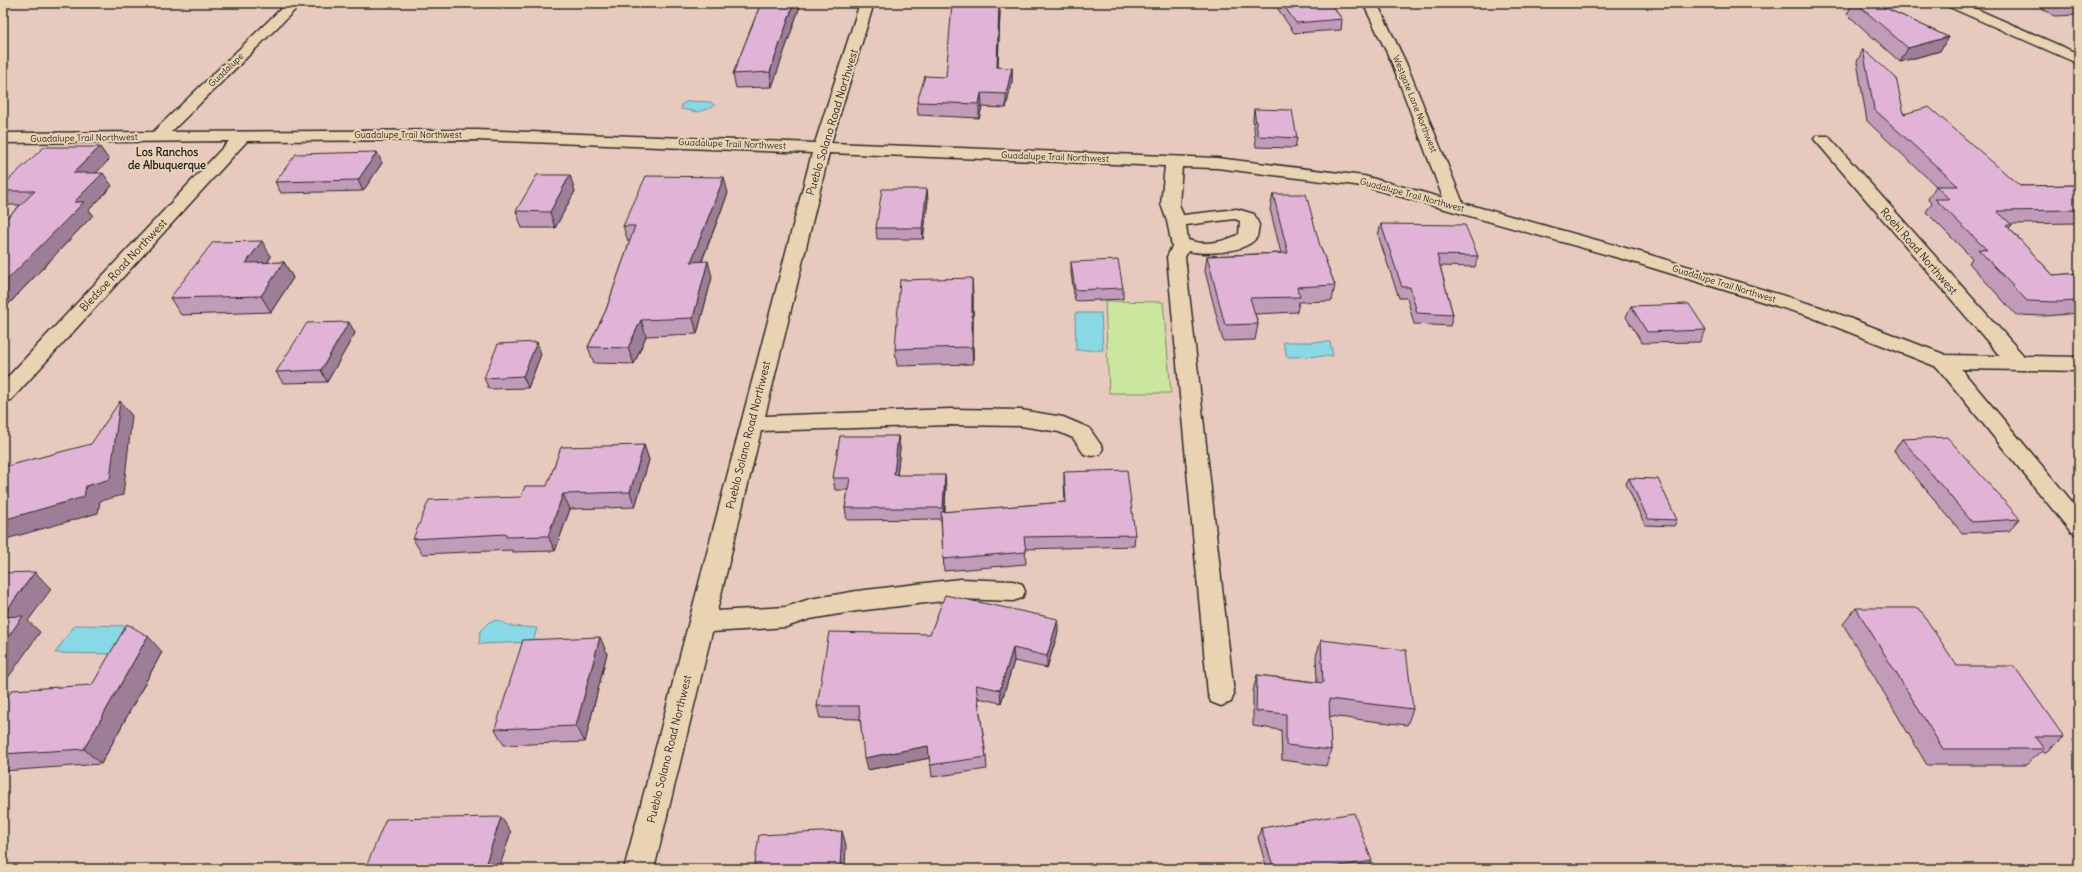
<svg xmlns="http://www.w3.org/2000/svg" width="2082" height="872" font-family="Delius,sans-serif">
<rect width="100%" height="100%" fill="#e7cabd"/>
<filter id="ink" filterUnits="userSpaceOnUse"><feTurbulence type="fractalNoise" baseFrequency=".025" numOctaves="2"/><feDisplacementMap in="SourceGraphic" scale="8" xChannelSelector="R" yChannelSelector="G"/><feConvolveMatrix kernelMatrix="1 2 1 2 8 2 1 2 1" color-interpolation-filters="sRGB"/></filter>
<g filter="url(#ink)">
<path fill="#cbe79e" stroke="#7b8964" d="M 1105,301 L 1163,302 L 1171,393 L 1109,393 Z"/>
<path fill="#89d8e5" stroke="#63939b" d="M 688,101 L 711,102 L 715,106 L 698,112 L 681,109 L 682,104 Z
M 1075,313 L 1101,313 L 1103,350 L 1076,350 Z
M 1283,342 L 1330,342 L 1333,356 L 1287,357 Z
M 497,620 L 511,626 L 537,628 L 533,642 L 479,644 L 480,631 L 489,622 Z
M 75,625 L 134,626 L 115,654 L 55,653 Z"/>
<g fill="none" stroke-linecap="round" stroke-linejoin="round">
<g stroke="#2b2b2b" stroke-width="3">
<path id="minor" d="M 287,3 L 302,3 L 171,132 L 476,130 L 815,143 L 860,3 L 874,3 L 831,143 L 1217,158 L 1364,176 L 1443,198 L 1392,63 L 1363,3 L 1377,3 L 1406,63 L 1463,203 L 1647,254 L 1820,307 L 1946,355 L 2000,356 L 1814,139 L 1816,136 L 1828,136 L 2024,356 L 2079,357 L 2079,371 L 1961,369 L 2079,510 L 2079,535 L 2071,532 L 1937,367 L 1806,315 L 1633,262 L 1363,186 L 1217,168 L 1182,167 L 1179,204 L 1183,215 L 1237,209 L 1254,214 L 1259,225 L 1257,237 C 1246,253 1206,255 1188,251 L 1185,257 L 1234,694 L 1231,702 L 1221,706 L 1211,702 L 1208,694 L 1167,257 L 1172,246 L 1167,221 L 1161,204 L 1165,166 L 829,153 L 765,416 L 950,409 L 1021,410 L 1063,417 L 1089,428 L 1103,448 L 1100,454 L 1092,456 L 1084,454 L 1073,438 L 1059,432 L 1021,426 L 950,425 L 761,431 L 717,611 L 786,607 L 810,599 L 857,591 L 960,579 L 1013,581 L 1022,584 L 1025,591 L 1022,598 L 1013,601 L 960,599 L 857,611 L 810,619 L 786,627 L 712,632 L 654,869 L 624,869 L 812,153 L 476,140 L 247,141 L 11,400 L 3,402 L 3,382 L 229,141 L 3,143 L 3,133 L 153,132 ZM 1235,219 L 1240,221 L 1239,234 C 1224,242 1204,246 1188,240 L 1186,225 Z
M 1945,3 L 1963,3 L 2079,54 L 2079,64 L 1947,6 Z"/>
</g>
<use href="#minor" fill="#e9d3b2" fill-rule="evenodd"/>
</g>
<path fill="#c29bb9" stroke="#2b2b2b" d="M 755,3 L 801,3 L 772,87 L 736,88 L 733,74 L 761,3 Z
M 1274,3 L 1330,3 L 1342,19 L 1341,30 L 1294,33 Z
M 1853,3 L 1875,3 L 1948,37 L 1940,51 L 1900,62 L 1847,14 Z
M 2035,3 L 2079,3 L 2079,15 L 2054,16 Z
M 1000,12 L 998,67 L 1012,68 L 1012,81 L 1006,108 L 982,107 L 979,118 L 918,115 L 917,102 L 946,77 Z
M 1863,49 L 1904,114 L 2020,186 L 2079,185 L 2079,223 L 2011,224 L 2012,225 L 2009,228 L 2053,275 L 2079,273 L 2079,313 L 2046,316 L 2016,315 L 1969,263 L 1972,258 L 1926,212 L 1932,203 L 1928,199 L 1936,186 L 1867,121 L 1857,62 Z
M 1254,109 L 1297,138 L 1295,148 L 1256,147 L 1253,119 Z
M 109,160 L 96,173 L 112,186 L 89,210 L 93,215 L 3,310 L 3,222 L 20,205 L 6,205 L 3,201 L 3,185 Z
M 382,163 L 363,191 L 281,193 L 275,182 Z
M 575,191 L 555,228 L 522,228 L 516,211 Z
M 728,193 L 702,261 L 712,277 L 697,334 L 646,336 L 634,364 L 594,363 L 588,347 L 606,310 L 630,241 L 628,241 L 623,226 Z
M 1273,194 L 1320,246 L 1335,285 L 1332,301 L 1299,302 L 1297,312 L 1255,314 L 1258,324 L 1255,340 L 1223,341 L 1205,271 L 1207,256 L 1281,253 L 1270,209 Z
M 928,200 L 923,239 L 877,239 L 876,228 Z
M 1381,224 L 1478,256 L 1475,267 L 1440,266 L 1453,315 L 1450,326 L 1414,324 L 1407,298 L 1399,298 L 1378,235 Z
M 271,257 L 267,263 L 284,262 L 293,278 L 271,312 L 181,315 L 170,298 Z
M 1071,262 L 1123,288 L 1123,299 L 1075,301 L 1071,273 Z
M 973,295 L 973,364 L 897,366 L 895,349 Z
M 1631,306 L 1706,330 L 1700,342 L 1642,343 L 1626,317 Z
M 355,333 L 327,382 L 283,383 L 276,372 Z
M 541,354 L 528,388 L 489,389 L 484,378 Z
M 898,436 L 900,448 L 897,475 L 946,486 L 945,512 L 1065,502 L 1064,483 L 1064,472 L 1135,535 L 1134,546 L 1025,549 L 1026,564 L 944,571 L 941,519 L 847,520 L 845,508 L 848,490 L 835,490 L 833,478 Z
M 1902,439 L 2020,519 L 2009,531 L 1962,533 L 1894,451 Z
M 644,445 L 649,460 L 635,507 L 570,509 L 555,551 L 513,552 L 512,550 L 422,554 L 413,539 L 521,497 Z
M 1629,478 L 1677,520 L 1674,526 L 1645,525 L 1626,484 Z
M 1856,608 L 1957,666 L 2064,737 L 2046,752 L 2041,752 L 2026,765 L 1927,765 L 1843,624 Z
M 1058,632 L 1047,668 L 1014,661 L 1001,703 L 978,698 L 986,757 L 987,769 L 932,777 L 930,758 L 867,770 L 860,719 L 820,718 L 817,706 L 930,634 Z
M 1321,640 L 1413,709 L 1407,725 L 1329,716 L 1331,750 L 1326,766 L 1282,760 L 1281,730 L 1253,726 L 1253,691 L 1257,675 L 1317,682 L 1316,656 Z
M 162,652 L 101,764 L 3,771 L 3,705 L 92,685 Z
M 607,653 L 585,742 L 504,745 L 495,729 Z
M 1261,828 L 1372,861 L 1368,869 L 1267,869 L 1258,838 Z"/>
<path fill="#9e7e96" stroke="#2b2b2b" d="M 794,3 L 801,3 L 772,87 L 770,72 Z
M 999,3 L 1000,12 L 997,80 L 997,67 Z
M 1948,37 L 1940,51 L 1900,62 L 1908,48 Z
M 1012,68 L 1012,81 L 1006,108 L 1006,94 Z
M 981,93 L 982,107 L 979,118 L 979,104 Z
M 100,147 L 109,160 L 82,187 L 73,173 Z
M 377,152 L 382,163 L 363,191 L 358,180 Z
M 103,173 L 112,186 L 89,210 L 93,215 L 3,310 L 3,284 L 74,202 Z
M 570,175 L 575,191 L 555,228 L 550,212 Z
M 724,177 L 728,193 L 695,278 L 691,262 Z
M 927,189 L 928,200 L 923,239 L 922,228 Z
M 262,241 L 271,257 L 255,280 L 246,263 Z
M 708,261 L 712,277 L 697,334 L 693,318 Z
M 284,262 L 293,278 L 271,312 L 261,296 Z
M 972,278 L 973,295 L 973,364 L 972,347 Z
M 641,320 L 646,336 L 634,364 L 628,348 Z
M 349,322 L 355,333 L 327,382 L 321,370 Z
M 537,342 L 541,354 L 528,388 L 523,376 Z
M 120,401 L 132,416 L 123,495 L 100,501 L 98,513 L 6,539 L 3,535 L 3,513 L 86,486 Z
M 898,436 L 900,448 L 896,487 L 894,475 Z
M 644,445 L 649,460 L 635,507 L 630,492 Z
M 945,475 L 946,486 L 944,519 L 943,508 Z
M 563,494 L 570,509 L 555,551 L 548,536 Z
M 35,572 L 51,589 L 28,621 L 40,632 L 3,685 L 3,615 Z
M 1058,619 L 1058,632 L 1047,668 L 1047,656 Z
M 148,636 L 162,652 L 101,764 L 84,749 Z
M 600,637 L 607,653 L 585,742 L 576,726 Z
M 1013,648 L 1014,661 L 1001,703 L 1000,690 Z
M 928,746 L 930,758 L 867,770 L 864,758 Z
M 501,817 L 511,832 L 499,869 L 484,869 Z
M 842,831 L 846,845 L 845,869 L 840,869 Z"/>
<path fill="#e1b4d7" stroke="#2b2b2b" d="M 761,3 L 794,3 L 770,72 L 733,74 Z
M 952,3 L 999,3 L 997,67 L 1012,68 L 1006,94 L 981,93 L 979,104 L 917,102 L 925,76 L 946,77 Z
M 1282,3 L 1330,3 L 1342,19 L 1296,23 Z
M 1856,3 L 1875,3 L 1948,37 L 1908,48 Z
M 2056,3 L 2079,3 L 2079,6 L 2060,6 Z
M 1863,49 L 1896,78 L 1904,114 L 1929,107 L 2020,186 L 2079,185 L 2079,210 L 1997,211 L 2012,225 L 2006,225 L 2053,275 L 2079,273 L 2079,301 L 2057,302 L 2027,301 L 1978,249 L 1987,250 L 1935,199 L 1949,199 L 1936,186 L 1958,186 L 1874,109 Z
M 1254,109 L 1292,110 L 1297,138 L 1258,136 Z
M 44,147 L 100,147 L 73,173 L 103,173 L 74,202 L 84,202 L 3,284 L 3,222 L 35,191 L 3,191 L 3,185 Z
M 377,152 L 358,180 L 275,182 L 296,154 Z
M 537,175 L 570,175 L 550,212 L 516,211 Z
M 646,176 L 724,177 L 691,262 L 708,261 L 693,318 L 641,320 L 628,348 L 588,347 L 606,310 L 635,226 L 623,226 Z
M 882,189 L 927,189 L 922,228 L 876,228 Z
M 1273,194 L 1306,194 L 1320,246 L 1335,285 L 1297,287 L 1300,297 L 1250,298 L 1258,324 L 1225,325 L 1207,256 L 1288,253 Z
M 1381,224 L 1465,225 L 1478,256 L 1437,255 L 1453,315 L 1417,313 L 1410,287 L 1402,287 Z
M 262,241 L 246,263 L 284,262 L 261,296 L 170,298 L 213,242 Z
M 1118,260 L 1123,288 L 1075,290 L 1071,262 Z
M 972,278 L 972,347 L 895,349 L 900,280 Z
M 1689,304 L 1706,330 L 1647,332 L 1631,306 Z
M 349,322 L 321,370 L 276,372 L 307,323 Z
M 537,342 L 523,376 L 484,378 L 498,344 Z
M 120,401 L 110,479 L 86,486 L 84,497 L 3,520 L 3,467 L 91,444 Z
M 840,436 L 898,436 L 894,475 L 945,475 L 943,508 L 845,508 L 850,478 L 833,478 Z
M 1947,437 L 2020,519 L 1972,522 L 1902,439 Z
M 644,445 L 630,492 L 563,494 L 548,536 L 506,537 L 506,534 L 413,539 L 429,500 L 521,497 L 525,486 L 547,486 L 561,447 Z
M 1127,470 L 1135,535 L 1024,537 L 1026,552 L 943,559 L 941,512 L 1066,502 L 1064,472 Z
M 1629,478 L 1658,479 L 1677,520 L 1648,519 Z
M 35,572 L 3,615 L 3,573 Z
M 945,595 L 1058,619 L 1047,656 L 1013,648 L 1000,690 L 976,685 L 986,757 L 930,765 L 928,746 L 864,758 L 859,706 L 817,706 L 829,632 L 930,634 Z
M 1856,608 L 1919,608 L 1957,666 L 2014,666 L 2064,737 L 2035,737 L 2044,749 L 1943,749 Z
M 23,616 L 3,644 L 3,617 Z
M 127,624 L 148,636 L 84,749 L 3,754 L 3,705 L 12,690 L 92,685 Z
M 600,637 L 576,726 L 495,729 L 523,640 Z
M 1321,640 L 1406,650 L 1413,709 L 1329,699 L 1331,750 L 1286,745 L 1286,714 L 1256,711 L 1257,675 L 1323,683 Z
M 1354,813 L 1372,861 L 1321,869 L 1274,869 L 1261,828 Z
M 501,817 L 484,869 L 365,869 L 386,819 Z
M 842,831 L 840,869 L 754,869 L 759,835 Z"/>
</g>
<g text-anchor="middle" stroke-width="4" stroke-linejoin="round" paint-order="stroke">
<g font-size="9" fill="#2b2b2b" stroke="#e9d3b2">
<text transform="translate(226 70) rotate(-44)" y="3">Guadalupe</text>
<text transform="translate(1415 104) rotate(68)" y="3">Westgate Lane Northwest</text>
<text x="408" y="138">Guadalupe Trail Northwest</text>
<text transform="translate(84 138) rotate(-1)" y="3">Guadalupe Trail Northwest</text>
<text transform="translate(732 144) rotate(2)" y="3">Guadalupe Trail Northwest</text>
<text transform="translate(1055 157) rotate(2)" y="3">Guadalupe Trail Northwest</text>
<text transform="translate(1412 195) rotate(15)" y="3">Guadalupe Trail Northwest</text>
<text transform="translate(1724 284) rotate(17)" y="3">Guadalupe Trail Northwest</text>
</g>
<g font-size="11" fill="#2b2b2b" stroke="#e9d3b2">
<text transform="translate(832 122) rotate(-73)" y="4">Pueblo Solano Road Northwest</text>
<text transform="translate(1919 251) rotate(49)" y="4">Roehl Road Northwest</text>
<text transform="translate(123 265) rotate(-47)" y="4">Bledsoe Road Northwest</text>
<text transform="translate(748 435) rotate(-76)" y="4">Pueblo Solano Road Northwest</text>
<text transform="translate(669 749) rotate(-76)" y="4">Pueblo Solano Road Northwest</text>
</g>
<g font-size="11" font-weight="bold" fill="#2b2b2b" stroke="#e9d3b2">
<text x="167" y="156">Los Ranchos<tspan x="167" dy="13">de Albuquerque</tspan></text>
</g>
</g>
<rect width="2082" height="872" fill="none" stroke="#e9d3b2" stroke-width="16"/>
<rect x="8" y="8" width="2066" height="856" fill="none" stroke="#2b2b2b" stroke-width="1.5" filter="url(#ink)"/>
</svg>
